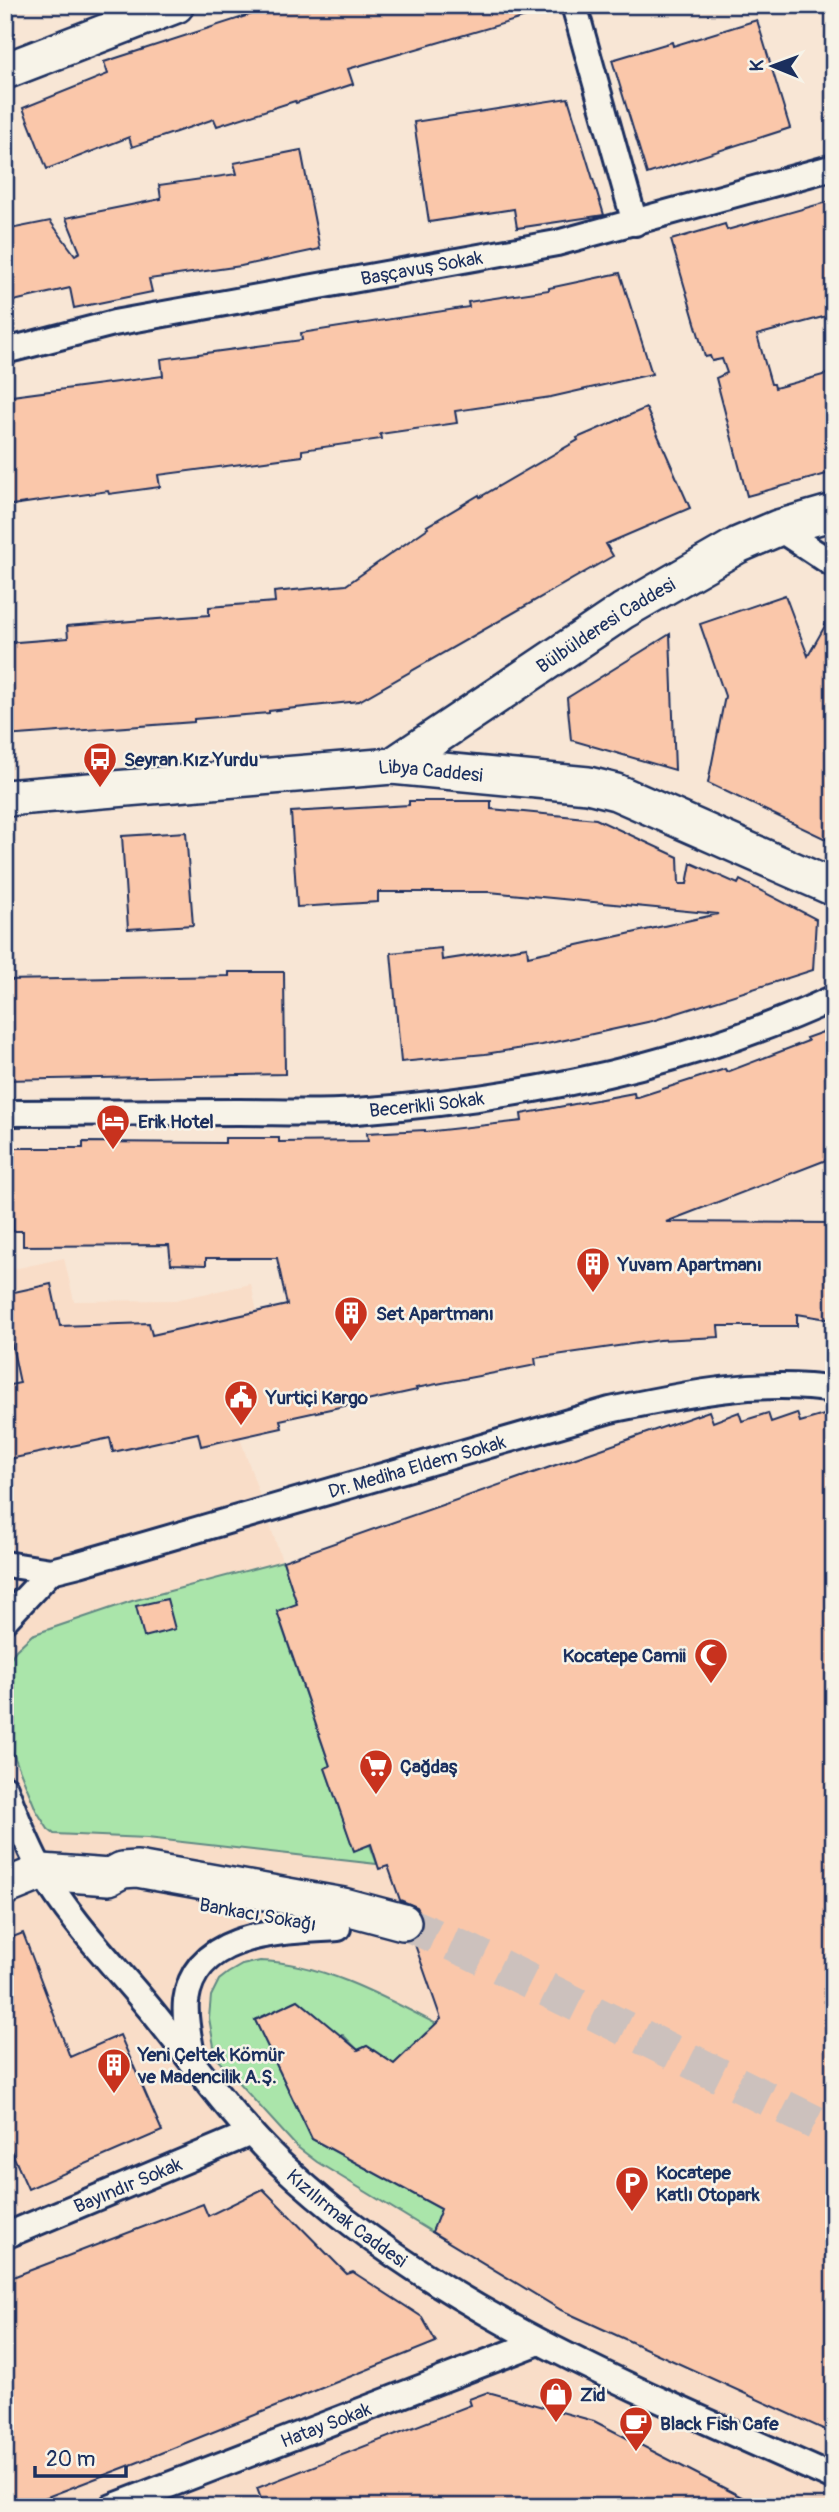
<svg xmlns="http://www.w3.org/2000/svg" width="839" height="2512" font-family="Pangolin,sans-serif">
<rect width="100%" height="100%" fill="#f8e6d5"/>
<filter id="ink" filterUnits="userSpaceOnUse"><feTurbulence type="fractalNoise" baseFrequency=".0143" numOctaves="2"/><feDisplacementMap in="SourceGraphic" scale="14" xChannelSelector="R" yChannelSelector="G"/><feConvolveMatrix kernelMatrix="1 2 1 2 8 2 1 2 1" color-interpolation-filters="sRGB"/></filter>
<g filter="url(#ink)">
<path fill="#f9ddc8" d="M 64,1258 L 74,1301 L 175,1300 L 251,1284 L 282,1428 L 240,1438 L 297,1604 L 277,1612 L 330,1766 L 325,1768 L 354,1850 L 370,1845 L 379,1869 L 388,1866 L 409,1925 L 471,1952 L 834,2132 L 834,2507 L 5,2507 L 5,1271 Z"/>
<path fill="#aae5aa" stroke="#628a84" stroke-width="2" d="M 283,1561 L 297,1604 L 277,1612 L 330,1766 L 325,1768 L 354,1850 L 370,1845 L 377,1864 L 147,1838 L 54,1834 L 48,1829 L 36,1810 L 5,1734 L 5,1666 L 16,1650 L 32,1635 L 132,1601 Z
M 260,1961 C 322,1962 390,2000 444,2028 L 426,2033 L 394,2064 L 367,2046 L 358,2050 L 343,2035 L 325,2035 L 318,2017 L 298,2000 L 255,2020 L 312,2139 L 441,2209 L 432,2232 L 317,2162 L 296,2146 L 216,2058 L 209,2018 L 211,1996 L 219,1980 L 228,1973 L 242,1965 Z"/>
<path fill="#fac7aa" stroke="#1b2f5e" stroke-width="2" d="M 263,5 L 542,5 L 543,12 L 348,69 L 353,84 L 296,103 L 295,101 L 217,126 L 214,119 L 132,147 L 129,137 L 47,169 L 23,108 L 108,74 L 104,62 L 265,10 Z
M 757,20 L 790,128 L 647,174 L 612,60 L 672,42 L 673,46 Z
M 568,98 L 604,215 L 517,228 L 514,209 L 429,222 L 414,122 Z
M 301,150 L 320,249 L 241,266 L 149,279 L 152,292 L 74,308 L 70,288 L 5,303 L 5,230 L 50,221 L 75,255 L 80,252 L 66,218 L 161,199 L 159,185 L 237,174 L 234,163 Z
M 834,200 L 834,314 L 757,335 L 771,384 L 774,384 L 775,388 L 834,372 L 834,472 L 747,496 L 716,378 L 727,373 L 722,359 L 712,361 L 710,356 L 705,357 L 671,240 L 725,224 L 727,230 Z
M 620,273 L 652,374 L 551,397 L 455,411 L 457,423 L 380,434 L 381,439 L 302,450 L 302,456 L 158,475 L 160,487 L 109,494 L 108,491 L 5,506 L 5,397 L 163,376 L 161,359 L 302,340 L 301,333 L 469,307 L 468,302 L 549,290 L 549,288 Z
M 646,408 L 690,508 L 606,544 L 613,556 L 359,701 L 269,711 L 269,713 L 194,719 L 194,722 L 5,736 L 5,643 L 68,638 L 67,626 L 209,615 L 209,607 L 275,602 L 274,592 L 346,585 L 428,528 L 427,526 L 479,495 L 480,497 L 578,440 L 577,438 Z
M 785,595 L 808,656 L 834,610 L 834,843 L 708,783 L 725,696 L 700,624 Z
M 670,634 L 675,770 L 571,740 L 567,698 Z
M 409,801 L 491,801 L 491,809 L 596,819 L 678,857 L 679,884 L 687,884 L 691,863 L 738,884 L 740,880 L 816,919 L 813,970 L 652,1021 L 542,1045 L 485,1054 L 401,1062 L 391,953 L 441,948 L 442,960 L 527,947 L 528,956 L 718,914 L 489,892 L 378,892 L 378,902 L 297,907 L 291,812 L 409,805 Z
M 186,832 L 193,925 L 128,929 L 122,836 Z
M 229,972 L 284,972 L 285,1074 L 5,1080 L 5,980 L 229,976 Z
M 834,1028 L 834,1157 L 666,1222 L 834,1223 L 834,1320 L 797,1314 L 797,1326 L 718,1326 L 719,1337 L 659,1340 L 535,1358 L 536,1365 L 416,1388 L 417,1390 L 280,1420 L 282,1428 L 201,1446 L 198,1433 L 113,1452 L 110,1438 L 5,1460 L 5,1386 L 20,1383 L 5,1312 L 5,1294 L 51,1284 L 60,1326 L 149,1323 L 152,1335 L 287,1305 L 277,1258 L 206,1258 L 206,1265 L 171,1264 L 169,1245 L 23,1246 L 23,1231 L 13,1231 L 13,1208 L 7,1209 L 5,1148 L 83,1148 L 83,1142 L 225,1143 L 225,1138 L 279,1138 L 279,1142 L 368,1141 L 367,1133 L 425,1130 L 425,1132 L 522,1121 L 521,1114 L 634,1093 L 635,1098 L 725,1069 L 727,1072 L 808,1041 L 806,1038 Z
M 709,1411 L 713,1422 L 739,1412 L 742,1421 L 768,1413 L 771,1422 L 797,1413 L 800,1422 L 834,1412 L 834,2434 L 561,2310 L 432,2232 L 441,2209 L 312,2139 L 255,2020 L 298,2000 L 358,2050 L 367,2046 L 394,2064 L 441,2019 L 413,1939 L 422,1928 L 422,1916 L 417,1907 L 400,1900 L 388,1866 L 379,1869 L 371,1844 L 354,1851 L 325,1768 L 330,1766 L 277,1611 L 297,1604 L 283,1561 Z
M 167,1599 L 175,1629 L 144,1637 L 136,1606 Z
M 23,1933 L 70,2057 L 120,2035 L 162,2131 L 28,2189 L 5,2137 L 5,1940 Z
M 263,2189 L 347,2274 L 353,2272 L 422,2317 L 436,2342 L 136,2463 L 21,2507 L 12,2507 L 5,2490 L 5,2280 L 203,2204 L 208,2216 Z
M 488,2392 L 594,2421 L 761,2507 L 264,2507 L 257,2488 L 471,2405 L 469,2399 Z"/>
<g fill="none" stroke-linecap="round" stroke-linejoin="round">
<path stroke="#ccc1bd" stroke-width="35" stroke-dasharray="35 18" stroke-linecap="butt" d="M 403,1922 L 471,1952 L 834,2132"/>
<g stroke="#1b2f5e" stroke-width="30">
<g id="minor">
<path d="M 574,5 L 635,223"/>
<path id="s1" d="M 5,351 L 114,323 L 557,243 L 834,167"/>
<path d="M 778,528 L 834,565"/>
<path id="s2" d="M 5,1113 C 83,1113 161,1113 239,1112 C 278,1112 317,1114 356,1111 C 519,1099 685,1067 834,998"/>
<path id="s3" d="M 5,1564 L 51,1571 L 79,1564 L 610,1410 C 682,1395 760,1378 834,1390"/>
<path d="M 5,1620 L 51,1571"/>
<path id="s4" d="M 5,1788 C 16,1816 26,1844 41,1870 C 70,1921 114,1965 151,2010 C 193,2062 232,2117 280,2163 C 436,2311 641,2391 834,2478"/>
<path d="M 193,2060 C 190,2041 184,2021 186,2001 C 195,1930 285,1932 338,1928"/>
<path id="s5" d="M 5,2236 L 251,2133"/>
<path id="s6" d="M 112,2507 L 539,2342"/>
</g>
</g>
<g stroke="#1b2f5e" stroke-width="40">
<g id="secondary">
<path d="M 5,71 L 176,5"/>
<path id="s7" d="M 392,766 L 623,611 L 738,545 L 778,528 L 834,512"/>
<path id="s8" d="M 5,798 L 392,766 L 588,785 L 616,792 L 834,888"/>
<path d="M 5,1887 L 42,1872 L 109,1877 L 122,1870 L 137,1869 L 343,1906 L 403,1922"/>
</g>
</g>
<use href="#minor" stroke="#f7f3e8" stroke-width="24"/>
<use href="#secondary" stroke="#f7f3e8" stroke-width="35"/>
</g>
</g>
<defs>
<g id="bus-pin" transform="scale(1.75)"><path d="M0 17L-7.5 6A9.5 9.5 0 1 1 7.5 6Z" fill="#c8321e" stroke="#f7f3e8"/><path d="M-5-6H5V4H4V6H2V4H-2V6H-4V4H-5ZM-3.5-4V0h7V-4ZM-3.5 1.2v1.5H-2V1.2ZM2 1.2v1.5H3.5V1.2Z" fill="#fff"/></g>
<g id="hotel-pin" transform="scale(1.75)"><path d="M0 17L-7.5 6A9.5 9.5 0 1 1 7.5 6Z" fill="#c8321e" stroke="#f7f3e8"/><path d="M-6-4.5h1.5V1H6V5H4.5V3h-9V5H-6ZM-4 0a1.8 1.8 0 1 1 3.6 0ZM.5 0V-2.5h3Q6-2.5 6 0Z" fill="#fff"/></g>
<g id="building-pin" transform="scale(1.75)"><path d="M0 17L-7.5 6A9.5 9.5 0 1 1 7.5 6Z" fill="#c8321e" stroke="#f7f3e8"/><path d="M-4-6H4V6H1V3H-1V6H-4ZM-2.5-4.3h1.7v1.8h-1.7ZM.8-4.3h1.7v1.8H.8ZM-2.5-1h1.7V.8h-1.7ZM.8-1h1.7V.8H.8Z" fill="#fff"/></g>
<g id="civic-pin" transform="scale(1.75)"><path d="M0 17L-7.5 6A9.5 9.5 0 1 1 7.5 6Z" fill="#c8321e" stroke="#f7f3e8"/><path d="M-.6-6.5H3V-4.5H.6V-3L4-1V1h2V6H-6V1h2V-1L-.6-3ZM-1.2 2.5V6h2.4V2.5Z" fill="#fff"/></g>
<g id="mosque-pin" transform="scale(1.75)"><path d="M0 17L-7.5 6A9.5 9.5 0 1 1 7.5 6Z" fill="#c8321e" stroke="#f7f3e8"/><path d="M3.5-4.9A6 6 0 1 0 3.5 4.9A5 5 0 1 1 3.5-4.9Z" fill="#fff"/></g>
<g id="supermarket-pin" transform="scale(1.75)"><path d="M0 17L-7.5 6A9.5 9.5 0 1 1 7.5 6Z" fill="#c8321e" stroke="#f7f3e8"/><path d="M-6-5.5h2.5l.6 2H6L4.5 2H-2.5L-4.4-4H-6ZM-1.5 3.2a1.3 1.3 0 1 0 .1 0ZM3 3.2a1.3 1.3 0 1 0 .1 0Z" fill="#fff"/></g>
<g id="parking-pin" transform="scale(1.75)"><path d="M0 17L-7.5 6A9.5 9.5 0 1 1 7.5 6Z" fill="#c8321e" stroke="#f7f3e8"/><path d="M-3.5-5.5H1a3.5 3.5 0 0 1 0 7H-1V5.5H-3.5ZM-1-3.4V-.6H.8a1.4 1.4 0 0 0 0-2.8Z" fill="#fff"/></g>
<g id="shop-pin" transform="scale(1.75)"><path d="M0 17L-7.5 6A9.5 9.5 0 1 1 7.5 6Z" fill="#c8321e" stroke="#f7f3e8"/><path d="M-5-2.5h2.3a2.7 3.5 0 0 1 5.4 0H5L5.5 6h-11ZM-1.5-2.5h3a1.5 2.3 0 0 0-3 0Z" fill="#fff"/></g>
<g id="cafe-pin" transform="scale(1.75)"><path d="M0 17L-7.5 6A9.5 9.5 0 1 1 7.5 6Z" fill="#c8321e" stroke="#f7f3e8"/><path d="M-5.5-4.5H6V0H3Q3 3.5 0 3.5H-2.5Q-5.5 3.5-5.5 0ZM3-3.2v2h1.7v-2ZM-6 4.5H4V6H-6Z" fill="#fff"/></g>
</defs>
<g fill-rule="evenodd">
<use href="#bus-pin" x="100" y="759"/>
<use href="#hotel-pin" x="113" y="1121"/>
<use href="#building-pin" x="593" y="1264"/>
<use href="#building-pin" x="351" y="1313"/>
<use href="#civic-pin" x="241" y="1397"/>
<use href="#mosque-pin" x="711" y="1655"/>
<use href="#supermarket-pin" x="376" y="1766"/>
<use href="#building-pin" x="114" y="2065"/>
<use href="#parking-pin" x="632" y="2183"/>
<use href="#shop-pin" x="556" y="2394"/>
<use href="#cafe-pin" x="636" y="2423"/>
</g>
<g text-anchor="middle" stroke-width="5" stroke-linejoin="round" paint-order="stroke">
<g font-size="19" fill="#1b2f5e" stroke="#f7f3e8">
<text dy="7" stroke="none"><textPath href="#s1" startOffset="425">Başçavuş Sokak</textPath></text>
<text dy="7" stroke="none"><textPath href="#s7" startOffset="256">Bülbülderesi Caddesi</textPath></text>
<text dy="7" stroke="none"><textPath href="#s8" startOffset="427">Libya Caddesi</textPath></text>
<text dy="7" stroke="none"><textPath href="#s2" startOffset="422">Becerikli Sokak</textPath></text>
<text dy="7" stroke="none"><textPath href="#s3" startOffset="427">Dr. Mediha Eldem Sokak</textPath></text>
<text transform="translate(258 1914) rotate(10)" y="7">Bankacı Sokağı</text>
<text dy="7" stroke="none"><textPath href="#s5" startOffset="133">Bayındır Sokak</textPath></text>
<text dy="7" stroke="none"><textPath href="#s4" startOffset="555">Kızılırmak Caddesi</textPath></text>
<text dy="7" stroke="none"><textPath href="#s6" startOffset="229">Hatay Sokak</textPath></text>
</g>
<g font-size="19" font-weight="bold" fill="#1b2f5e" stroke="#f7f3e8" text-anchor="start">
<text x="124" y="766">Seyran Kız Yurdu</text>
<text x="138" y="1128">Erik Hotel</text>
<text x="618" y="1271">Yuvam Apartmanı</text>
<text x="376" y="1320">Set Apartmanı</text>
<text x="266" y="1404">Yurtiçi Kargo</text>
<text x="686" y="1662" text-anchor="end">Kocatepe Camii</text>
<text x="400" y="1773">Çağdaş</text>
<text x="138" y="2061">Yeni Çeltek Kömür<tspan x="138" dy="22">ve Madencilik A.Ş.</tspan></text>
<text x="656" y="2179">Kocatepe<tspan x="656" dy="22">Katlı Otopark</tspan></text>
<text x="580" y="2401">Zid</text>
<text x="660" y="2430">Black Fish Cafe</text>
</g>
</g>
<rect width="839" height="2512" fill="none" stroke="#f7f3e8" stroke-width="28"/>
<rect x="14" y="14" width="811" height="2484" fill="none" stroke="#1b2f5e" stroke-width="2.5" filter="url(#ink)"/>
<g transform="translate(773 66) rotate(271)" stroke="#f7f3e8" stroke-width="5" paint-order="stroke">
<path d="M0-5L12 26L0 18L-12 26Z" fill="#1b2f5e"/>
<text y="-10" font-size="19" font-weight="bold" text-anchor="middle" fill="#1b2f5e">K</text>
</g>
<path d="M35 2466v10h91v-10" fill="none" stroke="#1b2f5e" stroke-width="3.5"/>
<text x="46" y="2466" font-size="21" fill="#1b2f5e" stroke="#f7f3e8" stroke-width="5" paint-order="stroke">20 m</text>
</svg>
